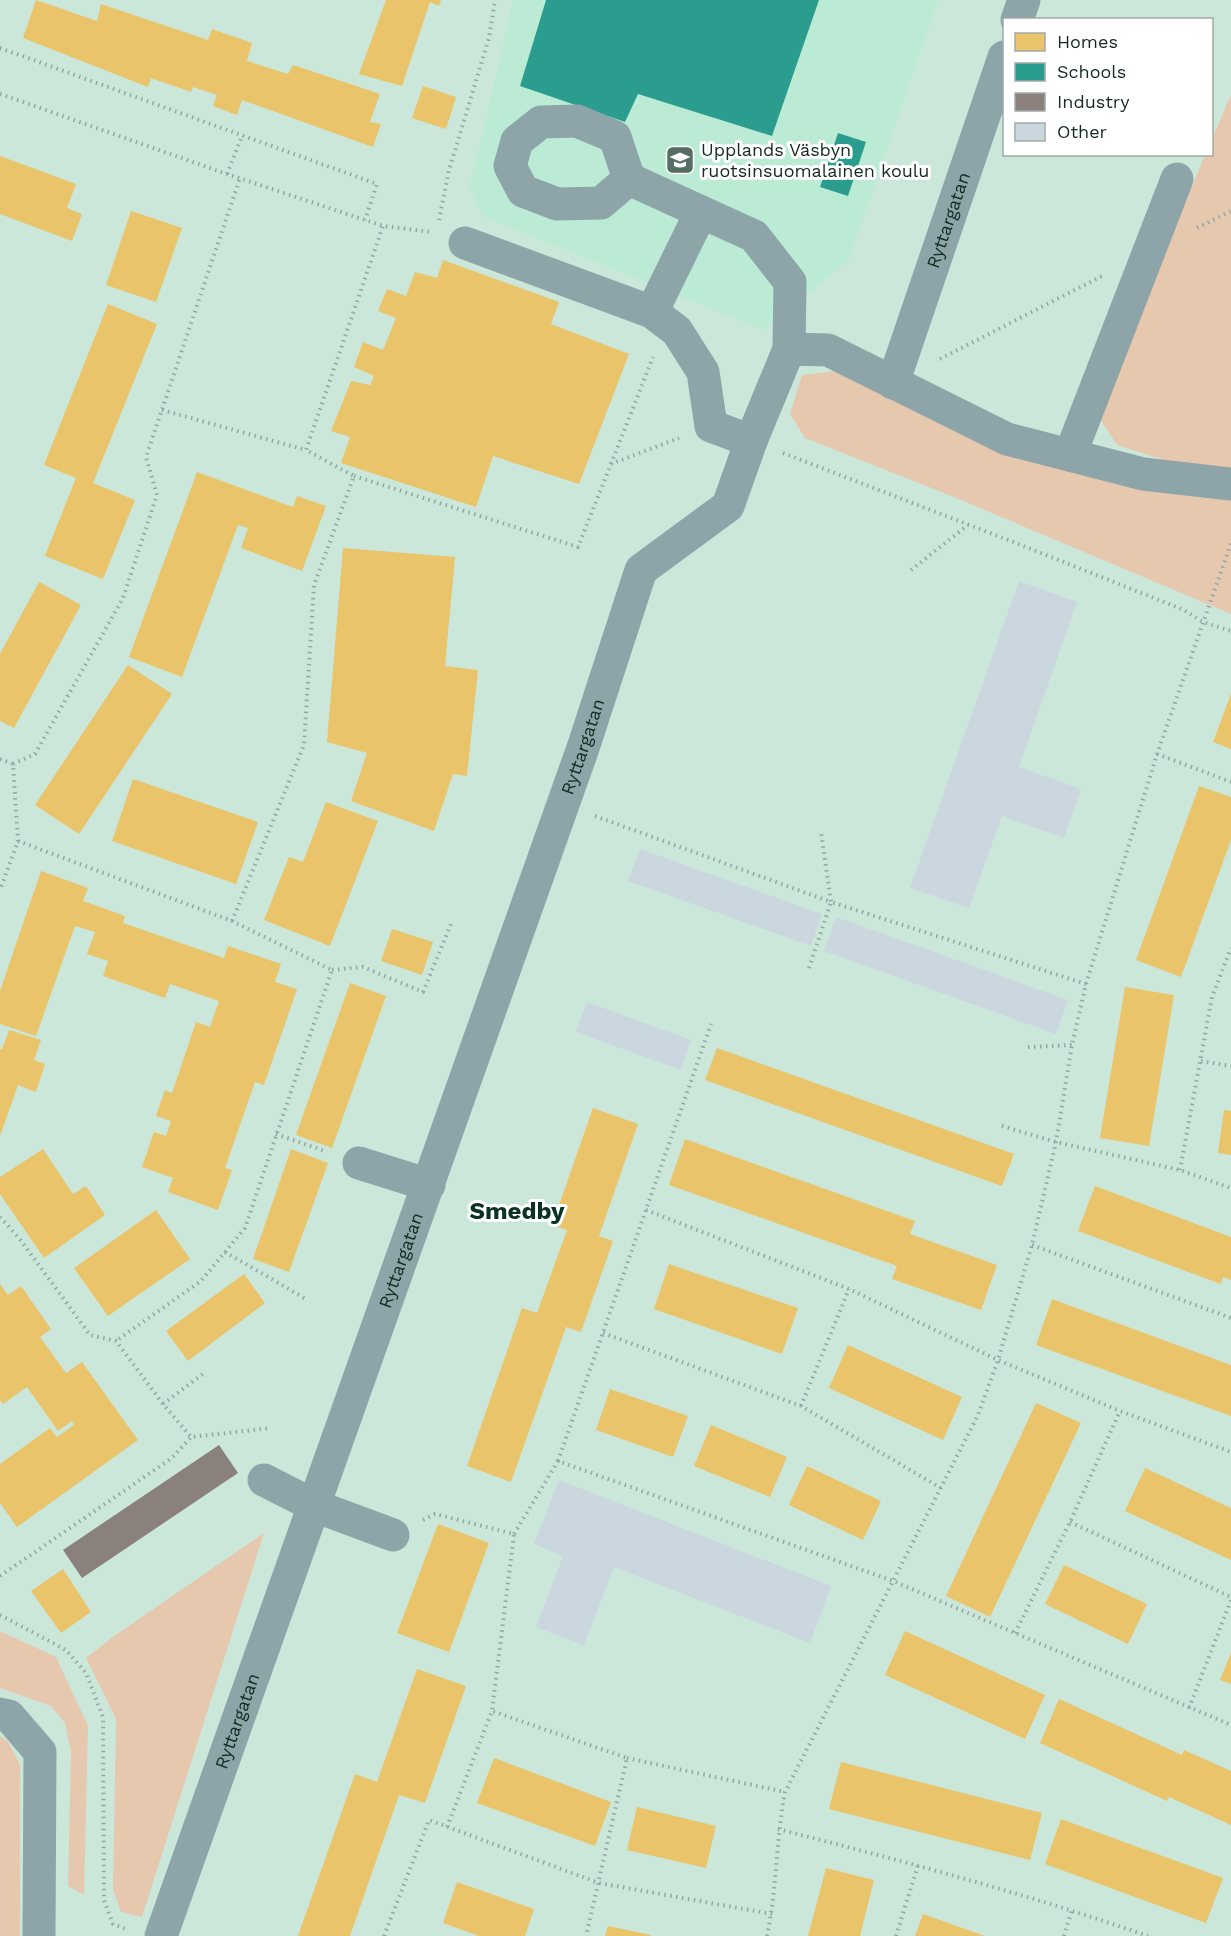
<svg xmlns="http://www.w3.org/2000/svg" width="1231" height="1936" font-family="'Work Sans',sans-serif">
<rect width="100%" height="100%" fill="#cbe7d9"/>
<path fill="#bcebd5" d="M 513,0 L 938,0 L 849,260 L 764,330 L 484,217 L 469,186 L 483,133 Z"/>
<path fill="#e6c8ae" d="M 1231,95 L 1231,470 L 1180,465 L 1117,445 L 1098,416 L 1205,155 L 1212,154 L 1212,139 Z
M 838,371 L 1231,490 L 1231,614 L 949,495 L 805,438 L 790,414 L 802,375 Z
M 264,1533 L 142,1917 L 121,1912 L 113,1889 L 116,1719 L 86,1658 L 117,1634 Z
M 0,1631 L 56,1657 L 88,1726 L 84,1895 L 68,1886 L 71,1753 L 65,1723 L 51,1706 L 0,1688 Z
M 0,1736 L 8,1742 L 20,1764 L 20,1936 L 0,1936 Z"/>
<path fill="#e9c46a" d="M 36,0 L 97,21 L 101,4 L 208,40 L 212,29 L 252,43 L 247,61 L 288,74 L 293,65 L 380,94 L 370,122 L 381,124 L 373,147 L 242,100 L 237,115 L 213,106 L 217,95 L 193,87 L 191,92 L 151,78 L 148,87 L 23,38 Z
M 386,0 L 441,0 L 439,6 L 430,2 L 402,86 L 359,74 Z
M 423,86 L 456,97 L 446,129 L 412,118 Z
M 0,156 L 76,184 L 67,208 L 82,214 L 72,241 L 0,214 Z
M 131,211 L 182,228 L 156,302 L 106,285 Z
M 443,260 L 559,302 L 551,324 L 629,354 L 579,484 L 493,456 L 476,507 L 341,463 L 350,437 L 331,431 L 351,381 L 370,385 L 374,376 L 354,367 L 363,342 L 383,350 L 396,318 L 378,311 L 387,289 L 406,296 L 415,272 L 437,278 Z
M 108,304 L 157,324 L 93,483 L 135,500 L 103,579 L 45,556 L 76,478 L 44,465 Z
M 197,472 L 293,507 L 297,496 L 326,506 L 302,571 L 241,548 L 248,528 L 238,525 L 182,677 L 129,657 Z
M 343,548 L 455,557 L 445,666 L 478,670 L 467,776 L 453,774 L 434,831 L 351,801 L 367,753 L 327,742 Z
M 39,582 L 81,605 L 14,728 L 0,721 L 0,654 Z
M 128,665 L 172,694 L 79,834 L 35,805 Z
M 1231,694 L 1231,749 L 1213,742 Z
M 133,779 L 258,822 L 236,884 L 112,841 Z
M 1199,786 L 1231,797 L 1231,840 L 1181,977 L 1136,960 Z
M 326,802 L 378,821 L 330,946 L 264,920 L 289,857 L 303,862 Z
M 41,871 L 88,888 L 83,901 L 125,916 L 123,923 L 224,958 L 228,946 L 281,964 L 275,982 L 297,989 L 264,1085 L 255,1082 L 225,1168 L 232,1170 L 218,1210 L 168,1192 L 173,1178 L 142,1167 L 154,1132 L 166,1136 L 171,1121 L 156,1116 L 165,1090 L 172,1093 L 196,1022 L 210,1027 L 219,1001 L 170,984 L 165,998 L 103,976 L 108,961 L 87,954 L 95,932 L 75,926 L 36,1036 L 0,1024 L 0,991 Z
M 392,929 L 433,942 L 422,975 L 381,961 Z
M 350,983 L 386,996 L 332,1148 L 296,1135 Z
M 1125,987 L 1174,995 L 1149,1146 L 1100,1138 Z
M 9,1030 L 41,1040 L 34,1060 L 45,1064 L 36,1092 L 18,1085 L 0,1136 L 0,1049 L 2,1049 Z
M 717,1048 L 1014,1154 L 1002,1186 L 705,1080 Z
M 593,1108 L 638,1124 L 599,1236 L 613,1241 L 581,1332 L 566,1327 L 511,1482 L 467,1466 L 522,1308 L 537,1313 L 567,1230 L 552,1225 Z
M 1224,1110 L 1231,1111 L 1231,1155 L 1218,1153 Z
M 685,1139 L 915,1221 L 910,1234 L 997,1265 L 981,1310 L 892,1279 L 897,1266 L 669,1185 Z
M 43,1149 L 73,1194 L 86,1186 L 105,1215 L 44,1258 L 0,1194 L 0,1177 Z
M 291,1149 L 328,1163 L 289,1272 L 253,1259 Z
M 1095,1186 L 1231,1237 L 1231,1280 L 1223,1277 L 1221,1284 L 1078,1231 Z
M 156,1210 L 190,1259 L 108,1316 L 74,1268 Z
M 669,1264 L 798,1308 L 782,1354 L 654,1309 Z
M 244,1274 L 265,1303 L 188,1361 L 166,1331 Z
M 0,1284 L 8,1295 L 21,1286 L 51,1329 L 40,1337 L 66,1373 L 82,1362 L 138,1440 L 17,1527 L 0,1503 L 0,1464 L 50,1428 L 57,1437 L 74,1425 L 72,1421 L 58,1431 L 27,1387 L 3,1404 L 0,1400 Z
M 1052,1299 L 1231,1365 L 1231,1416 L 1036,1345 Z
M 848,1345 L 962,1397 L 943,1440 L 829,1388 Z
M 610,1389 L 688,1416 L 673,1457 L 596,1430 Z
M 1036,1403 L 1081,1423 L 990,1617 L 946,1596 Z
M 711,1425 L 787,1457 L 770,1497 L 694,1466 Z
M 807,1466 L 881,1501 L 863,1540 L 789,1505 Z
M 1145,1468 L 1231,1508 L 1231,1560 L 1125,1511 Z
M 438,1524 L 489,1543 L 449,1652 L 397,1633 Z
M 1064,1565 L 1147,1604 L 1128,1644 L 1045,1604 Z
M 63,1569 L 91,1612 L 61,1633 L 31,1591 Z
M 905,1631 L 1045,1695 L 1025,1739 L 885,1675 Z
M 1231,1653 L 1231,1684 L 1220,1680 Z
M 417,1669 L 466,1686 L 425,1803 L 399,1795 L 350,1936 L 298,1936 L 355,1774 L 377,1782 Z
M 1059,1699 L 1182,1755 L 1184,1750 L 1231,1771 L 1231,1825 L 1169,1797 L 1167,1801 L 1040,1743 Z
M 494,1758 L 611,1802 L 595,1846 L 477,1803 Z
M 841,1762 L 1042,1813 L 1030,1860 L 829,1809 Z
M 637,1807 L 716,1826 L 706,1868 L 627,1850 Z
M 1061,1819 L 1223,1878 L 1206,1923 L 1045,1864 Z
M 826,1868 L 874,1880 L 860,1936 L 808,1936 Z
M 457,1882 L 534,1909 L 525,1936 L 479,1936 L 443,1923 Z
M 923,1914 L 985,1936 L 915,1936 Z
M 608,1926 L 651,1935 L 651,1936 L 605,1936 Z"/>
<path fill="#2a9d8f" d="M 546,0 L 819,0 L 772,136 L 638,94 L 625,122 L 520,86 Z
M 838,133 L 866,142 L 848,196 L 820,187 Z"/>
<path fill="#8a817c" d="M 219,1445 L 238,1473 L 82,1578 L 63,1550 Z"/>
<path fill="#cbd7df" d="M 1019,581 L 1077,602 L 1019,767 L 1081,789 L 1064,838 L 1002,816 L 969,908 L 910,888 Z
M 640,849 L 822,914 L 811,946 L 628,881 Z
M 836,917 L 1068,1000 L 1056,1034 L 824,951 Z
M 587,1002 L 691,1040 L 681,1070 L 576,1032 Z
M 559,1480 L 831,1586 L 810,1643 L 614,1567 L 584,1645 L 536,1627 L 563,1556 L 534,1544 Z"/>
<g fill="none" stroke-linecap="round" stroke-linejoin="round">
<path stroke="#91a6a5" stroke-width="4" stroke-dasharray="1.5 4.5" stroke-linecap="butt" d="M 0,48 L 377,184 L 365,220
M 0,94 L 227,174 L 383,226 L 432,232
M 227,174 L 242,136
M 439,220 L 449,170 L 489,38 L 495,0
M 1197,228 L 1231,211
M 940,359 L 1102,276
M 162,410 L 306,450 L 383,226
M 783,453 L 1016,543 L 1184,610 L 1203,622 L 1231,631
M 611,464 L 653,357
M 354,476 L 578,547 L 611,464 L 679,438
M 911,570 L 968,525
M 1157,754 L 1231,782
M 0,759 L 13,764 L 18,841 L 0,890
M 13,764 L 35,754 L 123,598 L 157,495 L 146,457 L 240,178
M 595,816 L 831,902 L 821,832
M 18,841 L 232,921 L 332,970 L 245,1228 L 201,1281 L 116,1341
M 232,921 L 304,745 L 314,585 L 354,476 L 306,450
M 809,968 L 831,902 L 1086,984
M 332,970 L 363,967 L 423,992 L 451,924
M 1028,1047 L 1072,1045
M 1201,1061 L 1231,1066
M 1002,1126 L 1056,1142 L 1180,1170 L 1231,1188
M 276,1134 L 327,1152
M 1180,1170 L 1212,997 L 1231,948
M 646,1210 L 849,1289 L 998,1360 L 1120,1411 L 1231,1452
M 0,1217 L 19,1238 L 90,1335 L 116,1341 L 163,1404 L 191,1437 L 271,1428
M 1032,1245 L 1231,1318
M 225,1252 L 306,1299
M 603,1333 L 801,1406 L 941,1488
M 163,1404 L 203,1374
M 801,1406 L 849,1289
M 558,1461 L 711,1024
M 423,1520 L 435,1514 L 514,1534 L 492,1711
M 1070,1522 L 1231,1597
M 514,1534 L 558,1461 L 893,1581 L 1231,1725
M 0,1576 L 172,1458 L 191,1437
M 0,1615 L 66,1650 L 86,1673 L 103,1717 L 104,1900 L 113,1924 L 128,1930
M 1015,1633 L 1070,1522 L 1120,1411
M 1189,1708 L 1231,1600
M 627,1758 L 785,1792
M 447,1827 L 492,1711 L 627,1758 L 586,1936
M 778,1829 C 903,1861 1027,1894 1148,1936
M 384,1936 L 429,1820 L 599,1883 L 772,1914
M 767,1936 C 777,1889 776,1839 785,1792 L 978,1415 L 998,1360 L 1032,1245 L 1056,1142 L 1072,1045 L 1086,984 L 1157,754 L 1231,543
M 896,1936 L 918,1865
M 1064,1936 L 1072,1910"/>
<g stroke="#8da5a9" stroke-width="33">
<path d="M 1017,20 L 1024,0"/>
<path d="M 629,179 L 601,203 L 557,204 L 523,191 L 510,166 L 517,141 L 541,122 L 577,121 L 615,137 L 629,179 L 754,236 L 790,282 L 789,349"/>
<path d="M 465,243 L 652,312 L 677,331 L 703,372 L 711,426 L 751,441"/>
<path d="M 652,312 L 701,212"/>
<path id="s1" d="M 893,383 L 1004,57"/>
<path d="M 1070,455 L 1177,179"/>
<path d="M 359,1163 L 429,1185"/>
<path d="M 264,1480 L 315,1506 L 393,1535"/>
<path d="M 0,1714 L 9,1716 L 40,1752 L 39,1936"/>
<path id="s2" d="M 161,1936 L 583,748 L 641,570 L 728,506 L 751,441 L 789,349 L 828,350 L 1007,439 L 1143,474 L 1231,484"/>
</g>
</g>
<defs>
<g id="school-square" transform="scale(1.5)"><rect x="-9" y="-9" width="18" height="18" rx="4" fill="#556d62" stroke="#fff"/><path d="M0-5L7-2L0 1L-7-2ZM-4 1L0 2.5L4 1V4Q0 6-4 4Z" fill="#fff"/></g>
</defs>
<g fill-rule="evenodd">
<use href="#school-square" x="680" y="160"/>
</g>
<g text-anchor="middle" stroke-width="6" stroke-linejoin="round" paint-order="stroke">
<g font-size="18" fill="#152b22" stroke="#fff" text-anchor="start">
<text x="701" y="156">Upplands Väsbyn<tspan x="701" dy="21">ruotsinsuomalainen koulu</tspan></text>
</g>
<g font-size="18" fill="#152b22" stroke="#fff">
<text dy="6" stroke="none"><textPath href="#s1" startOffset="172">Ryttargatan</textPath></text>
<text dy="6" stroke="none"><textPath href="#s2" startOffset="1262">Ryttargatan</textPath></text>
<text dy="6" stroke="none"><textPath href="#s2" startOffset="717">Ryttargatan</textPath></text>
<text dy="6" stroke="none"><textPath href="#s2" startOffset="228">Ryttargatan</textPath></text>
</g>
<g font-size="24" font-weight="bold" fill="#0a3324" stroke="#fff">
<text x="517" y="1219">Smedby</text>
</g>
</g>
<rect x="1003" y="18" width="210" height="138" fill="#ffffff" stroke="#a1aaa7" stroke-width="1.5"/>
<rect x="1015" y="33" width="30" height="18" fill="#e9c46a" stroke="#a1aaa7" stroke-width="1.5"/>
<text x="1057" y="48" font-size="18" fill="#152b22">Homes</text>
<rect x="1015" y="63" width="30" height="18" fill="#2a9d8f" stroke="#a1aaa7" stroke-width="1.5"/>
<text x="1057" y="78" font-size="18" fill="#152b22">Schools</text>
<rect x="1015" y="93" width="30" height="18" fill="#8a817c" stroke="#a1aaa7" stroke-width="1.5"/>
<text x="1057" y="108" font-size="18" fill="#152b22">Industry</text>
<rect x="1015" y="123" width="30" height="18" fill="#cbd7df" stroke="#a1aaa7" stroke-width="1.5"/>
<text x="1057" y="138" font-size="18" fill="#152b22">Other</text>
</svg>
